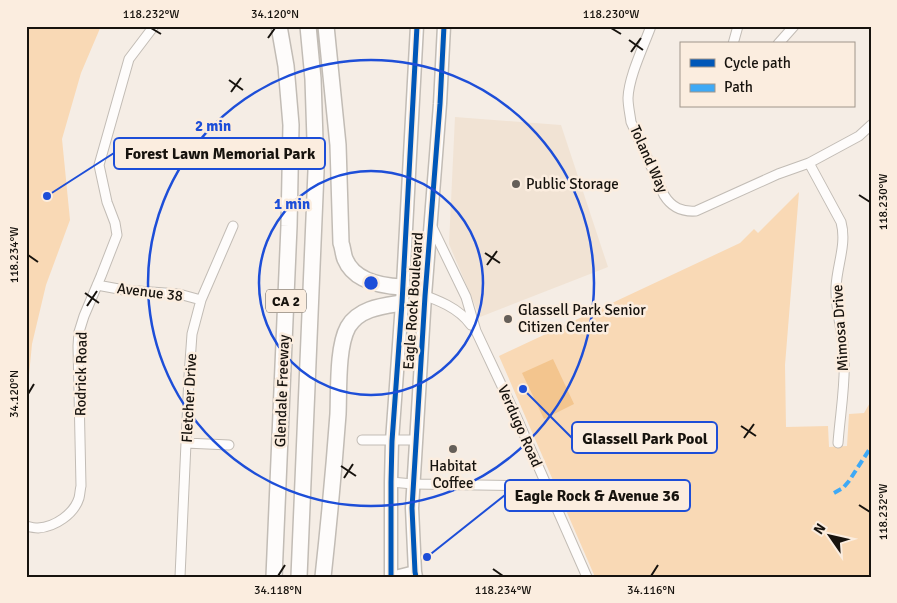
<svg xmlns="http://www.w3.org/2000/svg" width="897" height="603" font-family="Signika,sans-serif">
<rect width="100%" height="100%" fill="#f5ede5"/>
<path fill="#f1e3d4" d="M 455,117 L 561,125 L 608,267 L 480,317 L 449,244 Z"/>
<path fill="#f9d9b5" d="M 26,26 L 101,26 L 81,73 L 62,139 L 70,220 L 46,285 L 32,344 L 26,406 Z
M 799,192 L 785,365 L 786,427 L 828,426 L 829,447 L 847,446 L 849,414 L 864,413 L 871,401 L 871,577 L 595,577 L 499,356 L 740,243 L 754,229 L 758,233 Z"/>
<path fill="#f3c58e" d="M 553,359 L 574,404 L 544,419 L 522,373 Z"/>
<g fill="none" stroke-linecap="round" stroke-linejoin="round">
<g stroke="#c2bcb5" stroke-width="11">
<path id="street" d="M 651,26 C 643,48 629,76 628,98 C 628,106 630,114 631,122 L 664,195 C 672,208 682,212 696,211 L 778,174 L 809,163 L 859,136 L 871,125
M 733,44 L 738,26
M 778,44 L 794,26
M 809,163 L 841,222 C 847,244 837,265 836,287 C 835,310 843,332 844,355 C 846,382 840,415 838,443
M 432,227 L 466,297 L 476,331 L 516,416 L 587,577
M 97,285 L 124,290 L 179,294 L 201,300
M 402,287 C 427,297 455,303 471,325
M 362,440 L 417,440
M 186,443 L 229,445
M 391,482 L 413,484 L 547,486
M 26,526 C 30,527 34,528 38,528 C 55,527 74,514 79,498 C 80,494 80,490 81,486 L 78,346 L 79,332 L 84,316 L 101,276 L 117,235 L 115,223 L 107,202 L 99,165 L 129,59 L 154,26
M 180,577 L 189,376 L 192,334 L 201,300 L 233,226"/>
</g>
<g stroke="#c2bcb5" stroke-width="15">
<path id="secondary" d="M 391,577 L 391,482 L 392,441 L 402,303 L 417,26
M 395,577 L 415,572
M 416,577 L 415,572 L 412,508 L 425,296 L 440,104 L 444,26"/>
</g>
<g stroke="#c2bcb5" stroke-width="18">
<path id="highway" d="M 326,26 L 338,145 L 341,243 C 343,248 343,254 345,259 C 354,281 381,286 402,287
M 274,577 L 289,226 L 291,125 L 286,66 L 279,26
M 299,577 L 316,171 L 313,79 L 308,26
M 323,577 C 329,522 334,468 338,414 C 339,390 337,347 348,327 C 359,308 383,306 402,303"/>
</g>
<use href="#street" stroke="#fefcfb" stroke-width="9"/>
<use href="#secondary" stroke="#fefcfb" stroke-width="12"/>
<use href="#highway" stroke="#fefcfb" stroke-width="15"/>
<path stroke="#3fa9f5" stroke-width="4" stroke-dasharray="8 4" stroke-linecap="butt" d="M 834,493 L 843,488 L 849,481 L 871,447"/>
<g stroke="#fbeddf" stroke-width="8">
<path id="cycleway" d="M 391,577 L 391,482 L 392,441 L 402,303 L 417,26
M 416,577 L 415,572 L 412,508 L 425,296 L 440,104 L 444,26"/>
</g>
<use href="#cycleway" stroke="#0057b8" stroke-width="5"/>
</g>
<path fill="none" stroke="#17130e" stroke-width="2" d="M 151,28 L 161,34M 611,28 L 621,34M 268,38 L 275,28M 629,40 L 643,50M 631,52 L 641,38M 229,80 L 243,90M 231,92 L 241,78M 859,195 L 870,202M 485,253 L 500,263M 28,255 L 38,262M 487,265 L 497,251M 85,293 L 99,303M 87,306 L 97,291M 28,394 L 34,384M 741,426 L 756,436M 744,438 L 754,424M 341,466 L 356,476M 344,478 L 353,464M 859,505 L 870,512M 493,569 L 503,576M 278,576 L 285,565M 651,576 L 658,565"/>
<g fill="none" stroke="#1d4ed8" stroke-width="2.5">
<circle cx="371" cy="283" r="112"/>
<circle cx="371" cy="283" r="223"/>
</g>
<g fill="#655f59" stroke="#fbeddf" stroke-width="2">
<circle cx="516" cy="184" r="5"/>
<circle cx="508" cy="319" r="5"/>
<circle cx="453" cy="449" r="5"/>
</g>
<g text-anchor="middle" stroke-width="5" stroke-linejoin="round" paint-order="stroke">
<rect fill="#fbeddf" stroke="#5b544d" stroke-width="1" x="266" y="289.5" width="40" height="23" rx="4"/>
<g font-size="14" font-weight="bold" fill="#17130e">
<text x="286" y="306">CA 2</text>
</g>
<g font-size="15" fill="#17130e" stroke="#fbeddf">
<text transform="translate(649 159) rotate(66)" y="5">Toland Way</text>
<text transform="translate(150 292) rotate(7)" y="5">Avenue 38</text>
<text transform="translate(413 301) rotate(-86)" y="5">Eagle Rock Boulevard</text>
<text transform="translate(840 328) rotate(-94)" y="5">Mimosa Drive</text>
<text transform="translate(81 374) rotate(-89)" y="5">Rodrick Road</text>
<text transform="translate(282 391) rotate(-88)" y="5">Glendale Freeway</text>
<text transform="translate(189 398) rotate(-87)" y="5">Fletcher Drive</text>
<text transform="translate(520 426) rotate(66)" y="5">Verdugo Road</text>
</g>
<g font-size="15" fill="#17130e" stroke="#fbeddf" text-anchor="start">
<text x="526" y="189">Public Storage</text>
<text x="518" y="315">Glassell Park Senior<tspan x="518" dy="17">Citizen Center</tspan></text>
<text x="453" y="471" text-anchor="middle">Habitat<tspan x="453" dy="17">Coffee</tspan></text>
</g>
</g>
<circle cx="371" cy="283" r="8" fill="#1d4ed8" stroke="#fbeddf" stroke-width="2.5"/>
<g font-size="15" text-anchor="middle" font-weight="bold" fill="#1d4ed8" stroke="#fbeddf" stroke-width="5" stroke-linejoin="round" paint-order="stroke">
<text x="213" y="131">2 min</text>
<text x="292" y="209">1 min</text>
</g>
<path fill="none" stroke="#1d4ed8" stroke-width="2" d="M47 196L114 153M523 389L572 438M427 557L505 495"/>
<g fill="#1d4ed8" stroke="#fbeddf" stroke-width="2">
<circle cx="47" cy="196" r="5"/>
<circle cx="523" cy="389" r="5"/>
<circle cx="427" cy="557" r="5"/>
</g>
<g fill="#fbeddf" stroke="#1d4ed8" stroke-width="2">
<rect x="114" y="138" width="211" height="31" rx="5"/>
<rect x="572" y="422" width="145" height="31" rx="5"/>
<rect x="505" y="480" width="185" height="31" rx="5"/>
</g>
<g font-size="16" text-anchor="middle" font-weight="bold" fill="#17130e">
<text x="220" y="159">Forest Lawn Memorial Park</text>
<text x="645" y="444">Glassell Park Pool</text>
<text x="597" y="501">Eagle Rock &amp; Avenue 36</text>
</g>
<rect width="897" height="603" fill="none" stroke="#fbeddf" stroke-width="55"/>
<rect x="680" y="42" width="175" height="65" fill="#fbeddf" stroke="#a0968b"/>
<rect x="690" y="59" width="25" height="8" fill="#0057b8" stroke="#a0968b"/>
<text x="724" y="68" font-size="15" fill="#17130e">Cycle path</text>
<rect x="690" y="84" width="25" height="8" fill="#3fa9f5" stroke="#a0968b"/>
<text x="724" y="92" font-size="15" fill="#17130e">Path</text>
<g transform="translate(830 536) rotate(304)" stroke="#fbeddf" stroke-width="4" paint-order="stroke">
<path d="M0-4L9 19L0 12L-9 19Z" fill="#17130e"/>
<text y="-8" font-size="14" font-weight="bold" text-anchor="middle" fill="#17130e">N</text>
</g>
<rect x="28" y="28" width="842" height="548" fill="none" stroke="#17130e" stroke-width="2"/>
<g font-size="12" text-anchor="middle" fill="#17130e">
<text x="151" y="18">118.232°W</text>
<text x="275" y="18">34.120°N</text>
<text x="611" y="18">118.230°W</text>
<text transform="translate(883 202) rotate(-90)" y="4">118.230°W</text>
<text transform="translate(14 255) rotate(-90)" y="4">118.234°W</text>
<text transform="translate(14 394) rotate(-90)" y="4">34.120°N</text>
<text transform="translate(883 512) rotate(-90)" y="4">118.232°W</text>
<text x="278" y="594">34.118°N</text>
<text x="503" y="594">118.234°W</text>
<text x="651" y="594">34.116°N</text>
</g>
</svg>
